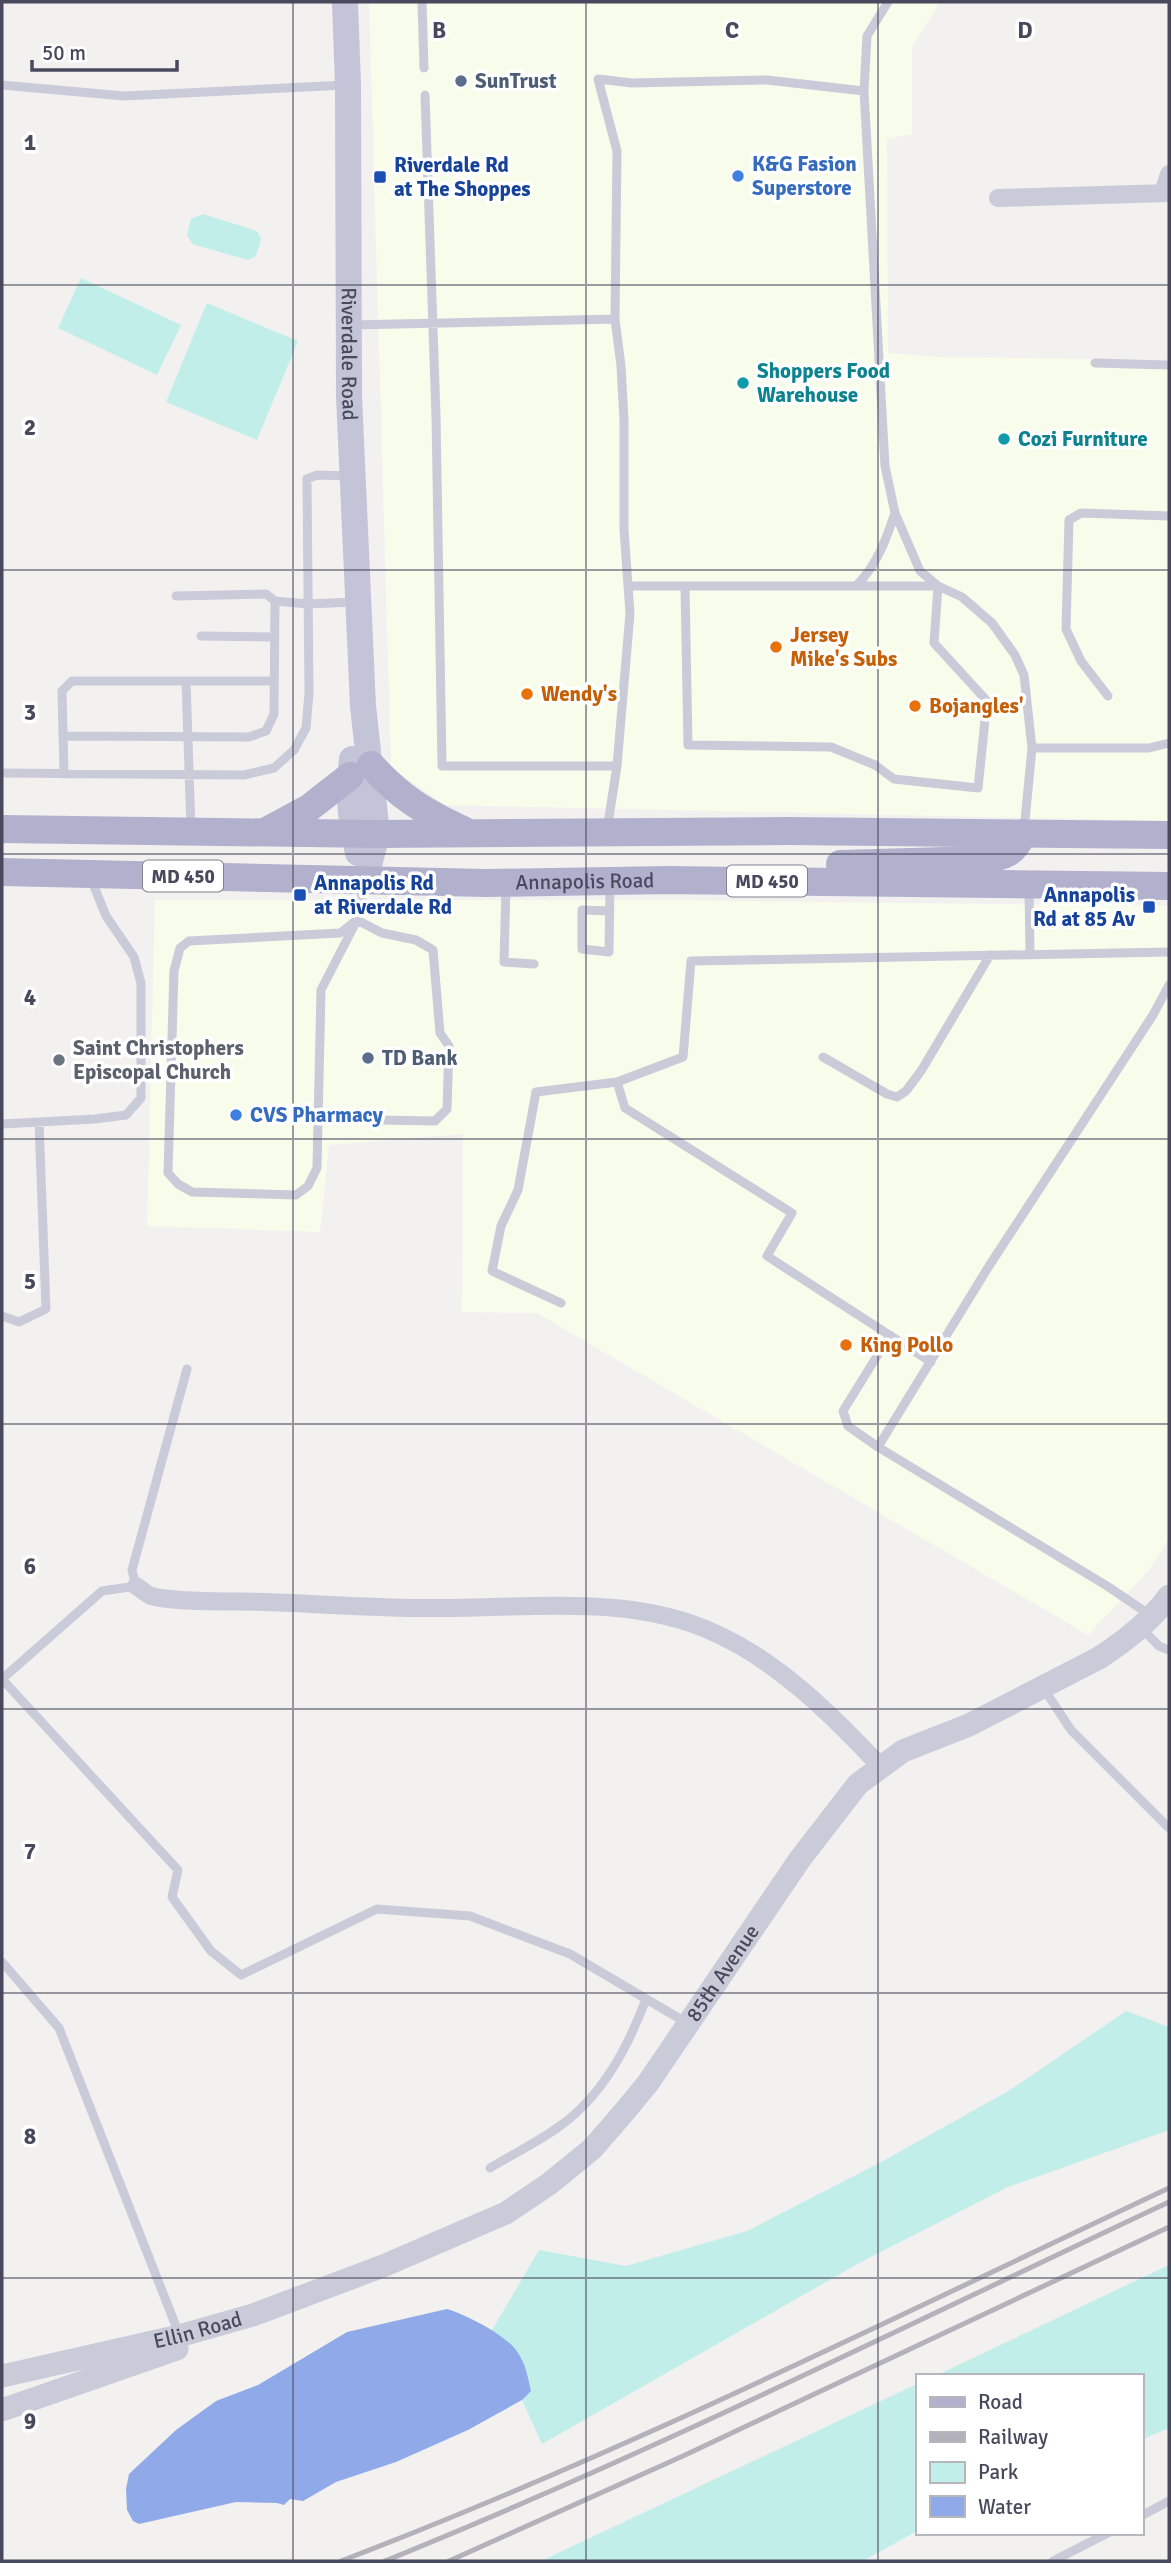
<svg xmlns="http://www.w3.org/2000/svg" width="1171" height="2563" font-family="Signika,sans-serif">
<rect width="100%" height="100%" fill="#f2f1f0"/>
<path fill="#f8fceb" d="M 369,2 L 940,2 L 912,47 L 912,134 L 887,139 L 888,353 L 938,357 L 1169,360 L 1169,821 L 445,805 L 391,768 Z
M 155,900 L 664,900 L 1169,906 L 1169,1539 L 1150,1569 L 1088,1635 L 537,1313 L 462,1312 L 463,1134 L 329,1145 L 320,1232 L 147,1226 Z"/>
<path fill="#c1eee8" d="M 203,214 L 257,231 L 261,239 L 256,256 L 248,260 L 192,244 L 187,235 L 191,219 Z
M 81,278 L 181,325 L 157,375 L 58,328 Z
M 207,303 L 298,341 L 257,440 L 166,402 Z
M 1126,2011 L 1169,2027 L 1169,2130 L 1008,2187 L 861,2262 L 542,2444 L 522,2400 L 531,2390 L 491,2332 L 539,2250 L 626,2266 L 747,2231 L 883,2161 L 1010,2090 Z
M 1169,2265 L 1169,2428 L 1141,2440 L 1141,2376 L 935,2376 Z
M 917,2384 L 917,2531 L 863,2561 L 541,2561 Z"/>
<path fill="#90aae9" d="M 447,2309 C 467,2315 508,2336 518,2353 C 526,2365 528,2378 531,2391 L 522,2400 L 468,2430 L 396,2462 L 336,2482 L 303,2501 L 290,2499 L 284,2505 L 277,2503 L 236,2502 L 139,2524 L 133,2521 L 127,2510 L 126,2489 L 129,2474 L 176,2430 L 216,2401 L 258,2385 L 347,2332 Z"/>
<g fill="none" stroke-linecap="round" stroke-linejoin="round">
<path stroke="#cacbd9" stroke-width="9" d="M 422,2 L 424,68
M 888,2 L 867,36 L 864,91 L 885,466 L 895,513 L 920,571 L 938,586 L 962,597 L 992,623 L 1015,655 L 1024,675 L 1032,748 L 1024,831
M 2,85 L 124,96 L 346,85
M 425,95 L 436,416 L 442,766 L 617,766
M 351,325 L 615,319
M 1095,363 L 1169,365
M 629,586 L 938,586 L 934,643 L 987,701 L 978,788 L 894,779 L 875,765 L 831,747 L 688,745 L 685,586
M 856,586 C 877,565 886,540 895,513
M 275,601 L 308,604 L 354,602
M 201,636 L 275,637
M 186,681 L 191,830
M 1108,696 L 1081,661 L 1066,629 L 1069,520 L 1081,513 L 1169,516
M 64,736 L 249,737 L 266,731 L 274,714 L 275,601 L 266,594 L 176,596
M 1032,748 L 1149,748 L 1169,743
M 2,773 L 244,775 L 274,768 L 294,750 L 306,728 L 309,693 L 307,479 L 317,475 L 351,476
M 64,774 L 62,691 L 72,681 L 274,681
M 607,830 L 617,766 L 630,613 L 624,530 L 624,420 L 621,366 L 615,319 L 617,151 L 598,79 L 632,83 L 767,80 L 864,91
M 506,885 L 504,962 L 534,964
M 1029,886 L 1030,954
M 609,911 L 582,910 L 582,949 L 609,952 L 610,883
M 823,1057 L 887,1094 L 897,1097 L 906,1091 L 921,1071 L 990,955
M 617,1082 L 625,1108 L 792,1213 L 767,1256 L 931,1362
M 318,1119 L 435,1121 L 447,1109 L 449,1046 L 440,1033 L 433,950 L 416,940 L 382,933 L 357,920 L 321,990 L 317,1168 L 308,1186 L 296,1195 L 192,1192 L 178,1184 L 168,1173 L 174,971 L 180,948 L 189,941 L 340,933 L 357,920 L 364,885
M 2,1124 L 95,1119 L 126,1115 L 141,1098 L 141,983 L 134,957 L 106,916 L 91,879
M 561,1303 L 492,1271 L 501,1226 L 518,1190 L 536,1092 L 617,1082 L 683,1057 L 691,961 L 1169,952
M 2,1316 L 19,1322 L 46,1309 L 39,1122
M 878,1447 L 848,1426 L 843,1411 L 890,1335
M 1150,1615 L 1107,1586 L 878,1447 L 989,1266 L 1153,1015 L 1169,985
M 1141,1628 L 1159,1646 L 1169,1650
M 2,1679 L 178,1870 L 172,1897 L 211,1951 L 241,1975 L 377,1909 L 470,1916 L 570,1954 L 687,2023
M 2,1679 L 102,1591 L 136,1586 L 132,1570 L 187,1369
M 1044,1689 L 1071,1730 L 1169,1828
M 2,1962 L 59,2028 L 179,2334
M 490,2168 C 513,2154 538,2142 560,2126 C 603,2095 628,2047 646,1999
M 1141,2516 L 1169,2501
M 1053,2561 L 1108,2533"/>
<path stroke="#cacbd9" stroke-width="18" d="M 1163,193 L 1169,174
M 998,198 L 1169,193
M 136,1586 C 140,1588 145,1593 149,1595 C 166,1603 242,1601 265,1602 C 325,1604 385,1609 445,1608 C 534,1608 634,1594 717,1634 C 780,1663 833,1716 880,1766"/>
<g stroke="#cacbd9" stroke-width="23">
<path id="s1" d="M 2,2376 L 179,2336 L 253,2315 L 383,2266 L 506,2213 L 549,2184 L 592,2149 L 625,2111 L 648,2083 L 800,1859 L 858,1784 L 903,1751 L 969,1725 L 1099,1658 C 1125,1641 1151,1621 1169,1596"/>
<path d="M 2,2410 L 177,2349"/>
</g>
<g stroke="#c4c4d8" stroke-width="26">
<path id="s2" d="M 345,2 L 348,85 L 349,396 L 363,706 L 377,834 L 365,881"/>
<path d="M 352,759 C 348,790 350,823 358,853"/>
</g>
<g stroke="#b1b1ce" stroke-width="28">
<path d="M 371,765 C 401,798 423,811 463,830"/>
<path d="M 2,829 L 377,834 L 788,831 L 1169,835"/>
<path d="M 268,830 L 309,808 L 350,776"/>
<path d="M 840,864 L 981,860 C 1004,856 1014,855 1023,833"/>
<path id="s3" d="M 2,872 L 486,883 L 668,880 L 1169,886"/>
</g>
<path stroke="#b3b2ba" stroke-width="5" d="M 341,2561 C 624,2453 895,2317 1169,2188
M 385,2561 C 652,2453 909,2324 1169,2202
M 449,2561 L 683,2456 L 1169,2227"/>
</g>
<path fill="none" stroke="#49495d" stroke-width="2" stroke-opacity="0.55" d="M 293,2 L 293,2561M 586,2 L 586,2561M 878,2 L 878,2561M 2,285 L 1169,285M 2,570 L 1169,570M 2,854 L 1169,854M 2,1139 L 1169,1139M 2,1424 L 1169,1424M 2,1709 L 1169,1709M 2,1993 L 1169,1993M 2,2278 L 1169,2278"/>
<g fill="#5c6f8a" stroke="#fff" stroke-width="2.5">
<circle cx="461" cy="81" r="7"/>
<circle cx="368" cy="1058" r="7"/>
</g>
<g fill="#3f7fe0" stroke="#fff" stroke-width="2.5">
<circle cx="738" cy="176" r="7"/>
<circle cx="236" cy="1115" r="7"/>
</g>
<g fill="#1a4fb4" stroke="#fff" stroke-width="2.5">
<rect x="373" y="170" width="14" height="14" rx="3.5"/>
<rect x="293" y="888" width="14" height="14" rx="3.5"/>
<rect x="1142" y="900" width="14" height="14" rx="3.5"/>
</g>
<g fill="#0f9aa8" stroke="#fff" stroke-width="2.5">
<circle cx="743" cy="383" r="7"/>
<circle cx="1004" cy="439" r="7"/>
</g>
<g fill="#e8710a" stroke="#fff" stroke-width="2.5">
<circle cx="776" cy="647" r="7"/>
<circle cx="527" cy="694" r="7"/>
<circle cx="915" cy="706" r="7"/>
<circle cx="846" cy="1345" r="7"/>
</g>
<circle fill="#6b7280" stroke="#fff" stroke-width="2.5" cx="59" cy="1060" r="7"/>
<g text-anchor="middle" stroke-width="7" stroke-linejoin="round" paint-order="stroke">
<g fill="#fff" stroke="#80808e" stroke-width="2">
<rect x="143" y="860.5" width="80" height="31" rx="5"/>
<rect x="727" y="865.5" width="80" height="31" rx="5"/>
</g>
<g font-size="19" font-weight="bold" fill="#49495d">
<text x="183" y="883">MD 450</text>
<text x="767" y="888">MD 450</text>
</g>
<g font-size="21" font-weight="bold" fill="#4e5e75" stroke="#fff" text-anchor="start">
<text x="475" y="88">SunTrust</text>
<text x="382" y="1065">TD Bank</text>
</g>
<g font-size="21" font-weight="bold" fill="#366cbe" stroke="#fff" text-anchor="start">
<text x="752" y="171">K&amp;G Fasion<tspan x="752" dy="24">Superstore</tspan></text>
<text x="250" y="1122">CVS Pharmacy</text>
</g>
<g font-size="21" font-weight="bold" fill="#164399" stroke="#fff" text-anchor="start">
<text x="394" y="172">Riverdale Rd<tspan x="394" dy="24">at The Shoppes</tspan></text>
<text x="314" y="890">Annapolis Rd<tspan x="314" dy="24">at Riverdale Rd</tspan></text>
<text x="1135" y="902" text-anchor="end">Annapolis<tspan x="1135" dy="24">Rd at 85 Av</tspan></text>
</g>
<g font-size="21" fill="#49495d" stroke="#fff">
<text dy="7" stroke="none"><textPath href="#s2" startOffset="352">Riverdale Road</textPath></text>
<text dy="7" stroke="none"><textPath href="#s3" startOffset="583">Annapolis Road</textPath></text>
<text dy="7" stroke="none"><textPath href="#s1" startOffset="858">85th Avenue</textPath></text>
<text dy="7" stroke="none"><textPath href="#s1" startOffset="201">Ellin Road</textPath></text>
</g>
<g font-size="21" font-weight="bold" fill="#0d838f" stroke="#fff" text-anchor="start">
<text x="757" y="378">Shoppers Food<tspan x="757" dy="24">Warehouse</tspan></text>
<text x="1018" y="446">Cozi Furniture</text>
</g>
<g font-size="21" font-weight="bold" fill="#c56008" stroke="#fff" text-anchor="start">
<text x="790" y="642">Jersey<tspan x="790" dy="24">Mike's Subs</tspan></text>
<text x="541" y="701">Wendy's</text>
<text x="929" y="713">Bojangles'</text>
<text x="860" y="1352">King Pollo</text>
</g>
<g font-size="21" font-weight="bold" fill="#5b616d" stroke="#fff" text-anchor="start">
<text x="73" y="1055">Saint Christophers<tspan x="73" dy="24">Episcopal Church</tspan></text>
</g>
</g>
<g font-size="23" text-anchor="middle" font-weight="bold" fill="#49495d" stroke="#fff" stroke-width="7" stroke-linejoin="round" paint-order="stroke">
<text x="439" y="38">B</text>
<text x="732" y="38">C</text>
<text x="1025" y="38">D</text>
<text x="30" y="150">1</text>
<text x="30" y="435">2</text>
<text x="30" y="720">3</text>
<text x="30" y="1005">4</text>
<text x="30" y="1289">5</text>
<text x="30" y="1574">6</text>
<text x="30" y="1859">7</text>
<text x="30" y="2144">8</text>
<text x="30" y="2429">9</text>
</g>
<rect width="1171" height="2563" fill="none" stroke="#49495d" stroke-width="7"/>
<rect x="916" y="2374" width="228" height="161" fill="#ffffff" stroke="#b6b6be" stroke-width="2"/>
<rect x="930" y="2397" width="35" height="10" fill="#b1b1ce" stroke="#b6b6be" stroke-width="2"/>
<text x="978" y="2409" font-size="21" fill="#49495d">Road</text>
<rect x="930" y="2432" width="35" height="10" fill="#b3b2ba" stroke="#b6b6be" stroke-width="2"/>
<text x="978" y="2444" font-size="21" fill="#49495d">Railway</text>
<rect x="930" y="2462" width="35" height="21" fill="#c1eee8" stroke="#b6b6be" stroke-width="2"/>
<text x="978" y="2479" font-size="21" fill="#49495d">Park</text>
<rect x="930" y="2496" width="35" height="21" fill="#90aae9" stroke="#b6b6be" stroke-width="2"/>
<text x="978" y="2514" font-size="21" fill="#49495d">Water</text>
<path d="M32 60v10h145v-10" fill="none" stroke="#49495d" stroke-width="3.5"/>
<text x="42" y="60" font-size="21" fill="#49495d" stroke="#ffffff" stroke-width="5" paint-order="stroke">50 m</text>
</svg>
